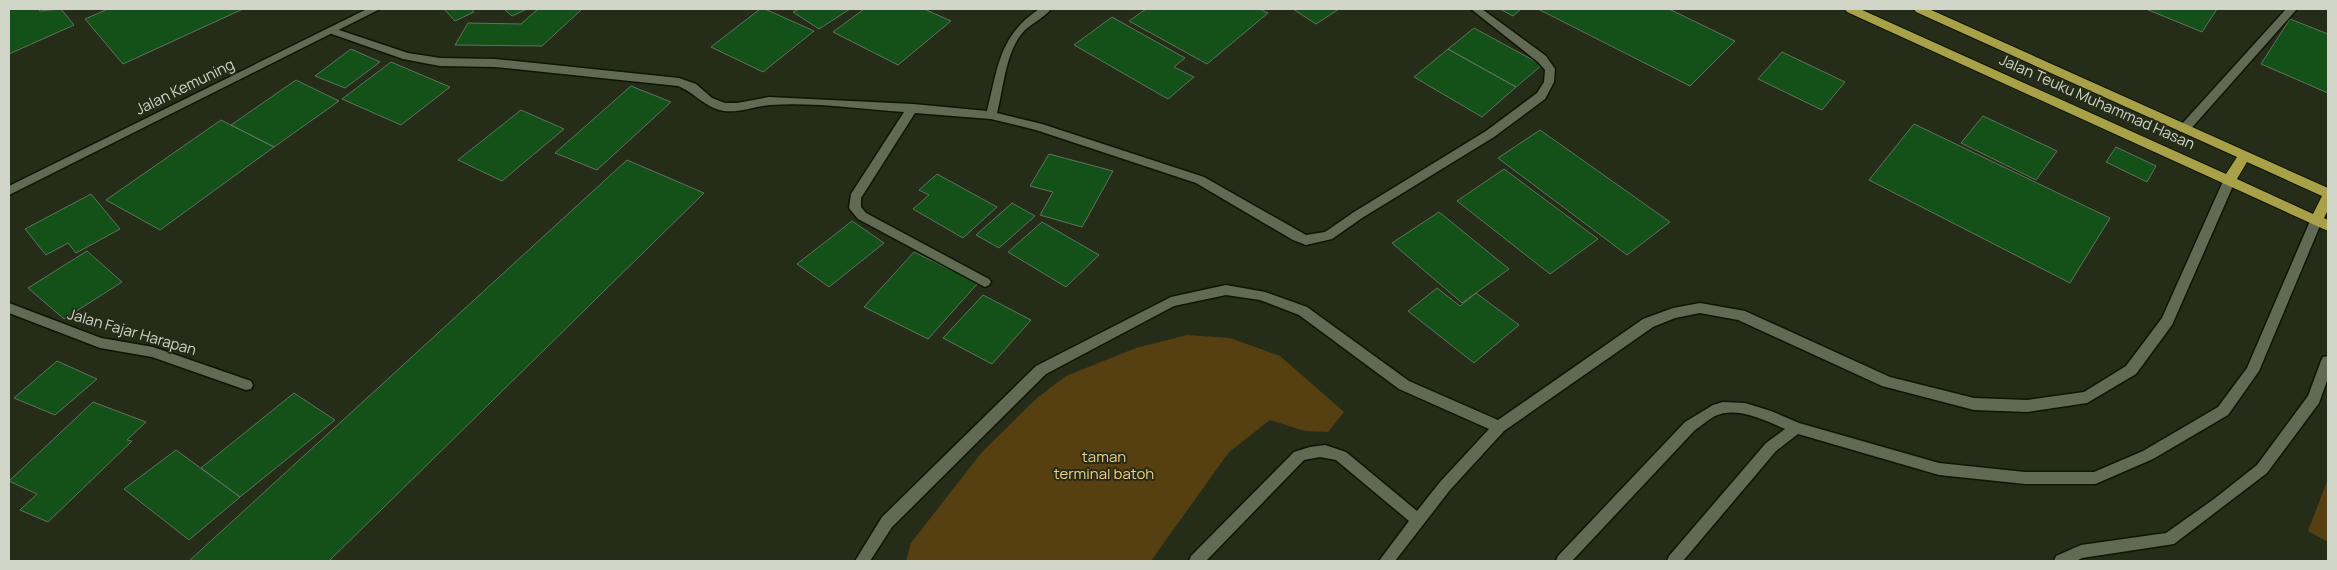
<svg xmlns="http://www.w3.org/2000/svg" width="2337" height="570" font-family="Manrope,sans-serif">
<rect width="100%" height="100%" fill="#252c18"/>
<path fill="#564011" d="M 1187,335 L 1230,338 L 1280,356 L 1344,412 L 1328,432 L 1305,431 L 1270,420 L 1229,452 L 1151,561 L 906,561 L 911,543 L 982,452 L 1037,398 L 1066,376 L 1136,348 Z
M 2328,479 L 2328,542 L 2308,531 Z"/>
<path fill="#135119" stroke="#60725f" d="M 9,9 L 38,9 L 40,11 L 61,9 L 74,25 L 9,54 Z
M 108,9 L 243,9 L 123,64 L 85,19 Z
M 444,9 L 471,9 L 474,12 L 455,21 Z
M 504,9 L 527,9 L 512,16 Z
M 538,9 L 582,9 L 542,46 L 455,45 L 468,23 L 521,24 Z
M 760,9 L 765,9 L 814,31 L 763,72 L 711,47 Z
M 799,9 L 850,9 L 819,29 L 793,12 Z
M 864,9 L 924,9 L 951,21 L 898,65 L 833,32 Z
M 1146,9 L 1259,9 L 1268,13 L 1207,64 L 1129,21 Z
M 1293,9 L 1339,9 L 1316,24 Z
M 1500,9 L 1521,9 L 1513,16 Z
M 1538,9 L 1669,9 L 1735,41 L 1690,86 Z
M 2146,9 L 2217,9 L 2202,32 Z
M 1112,17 L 1185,58 L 1174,67 L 1194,77 L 1168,99 L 1074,45 Z
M 2290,19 L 2328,34 L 2328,93 L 2261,64 Z
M 1474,28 L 1542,65 L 1516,87 L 1448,49 Z
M 351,49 L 380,62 L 345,88 L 315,76 Z
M 1448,49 L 1516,87 L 1482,117 L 1414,77 Z
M 1782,52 L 1845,82 L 1822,110 L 1758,79 Z
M 391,62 L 450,87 L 401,125 L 342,99 Z
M 296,80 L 339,101 L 274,147 L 231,125 Z
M 631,86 L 671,102 L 597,170 L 555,153 Z
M 521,110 L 564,129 L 502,181 L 458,160 Z
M 1983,116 L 2057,151 L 2036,180 L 1961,143 Z
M 221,120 L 274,147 L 160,230 L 106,200 Z
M 1914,124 L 2110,218 L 2070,283 L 1869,180 Z
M 1540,130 L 1670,222 L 1627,255 L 1498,158 Z
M 2116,147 L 2156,166 L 2147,182 L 2106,162 Z
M 1049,154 L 1113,171 L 1082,227 L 1040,215 L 1053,192 L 1030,186 Z
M 627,160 L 704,193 L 329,561 L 189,561 Z
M 1504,169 L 1598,239 L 1550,274 L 1457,201 Z
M 937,174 L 997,207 L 963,238 L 913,209 L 929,195 L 919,190 Z
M 91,194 L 120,229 L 76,253 L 68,243 L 46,255 L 25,229 Z
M 1012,203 L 1035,216 L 999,248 L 976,235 Z
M 1439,212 L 1509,269 L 1462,303 L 1392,243 Z
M 852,221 L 884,243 L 829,287 L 797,264 Z
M 1042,222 L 1099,255 L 1066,287 L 1008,252 Z
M 87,251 L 122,282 L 64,319 L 28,288 Z
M 914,252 L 978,283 L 928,339 L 864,307 Z
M 1437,288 L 1460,306 L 1476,293 L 1519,325 L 1474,363 L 1408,311 Z
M 983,295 L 1031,320 L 992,364 L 943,338 Z
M 57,361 L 97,379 L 55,415 L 14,398 Z
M 294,393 L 335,420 L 240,497 L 201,468 Z
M 93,402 L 146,422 L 127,440 L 132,441 L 48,522 L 20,510 L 37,494 L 9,481 Z
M 176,450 L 240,497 L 189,540 L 124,489 Z"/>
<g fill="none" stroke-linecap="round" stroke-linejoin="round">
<g stroke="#0f1503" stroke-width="3">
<path id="service" d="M 2230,175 L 2236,179 L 2172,325 L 2136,374 L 2087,403 L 2027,412 L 1974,410 L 1882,386 L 1738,320 L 1700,313 L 1675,318 L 1653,327 L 1504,431 L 1450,490 L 1395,561 L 1379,561 L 1409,521 L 1336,460 L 1320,457 L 1304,460 L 1206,561 L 1189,561 L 1191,556 L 1294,452 L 1310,447 L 1325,445 L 1346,452 L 1417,511 L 1440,482 L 1489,429 L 1399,389 L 1299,315 L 1260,300 L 1226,295 L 1174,306 L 1046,374 L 892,527 L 870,561 L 855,561 L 882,517 L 1036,366 L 1171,297 L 1226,285 L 1265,292 L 1307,307 L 1409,381 L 1498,420 L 1643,319 L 1673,308 L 1700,303 L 1745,311 L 1890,377 L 1974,398 L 2027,400 L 2084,392 L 2126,366 L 2162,318 L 2224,179 Z
M 2316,217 L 2322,221 L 2259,371 L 2228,415 L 2153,459 L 2100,482 L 2095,484 L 2025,484 L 1939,475 L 1798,434 L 1776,451 L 1683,561 L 1667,561 L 1669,556 L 1766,443 L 1785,429 C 1764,420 1737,406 1715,416 C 1708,420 1701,426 1695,430 L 1572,561 L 1556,561 L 1558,556 L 1685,422 L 1713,405 L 1723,402 L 1745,403 L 1771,411 L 1799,423 L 1939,463 L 2025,472 L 2094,472 L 2143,451 L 2218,407 L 2247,368 L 2310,221 Z
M 2328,356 L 2328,378 L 2319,403 L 2267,473 L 2174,544 L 2082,558 L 2076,561 L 2054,561 L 2056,556 L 2081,545 L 2166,533 L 2214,499 L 2257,465 L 2308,396 L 2321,361 L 2323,357 Z"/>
</g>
<g stroke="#0f1503" stroke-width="3">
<path id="minor" d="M 1039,9 L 1051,9 C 1044,18 1032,23 1024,31 C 1005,52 1004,87 997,113 L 1042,124 L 1204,177 L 1306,235 L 1325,232 L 1354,212 L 1486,131 L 1537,93 L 1544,82 L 1545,70 L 1538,62 L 1471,9 L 1482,9 L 1546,56 L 1555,69 L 1554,82 L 1545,99 L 1494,137 L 1362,218 L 1332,239 L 1306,245 L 1293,240 L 1196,183 L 1036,130 L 991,119 L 915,113 L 861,198 L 861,207 L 866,213 L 989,279 L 991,282 L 989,285 L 985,287 L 858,219 L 849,208 L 851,194 L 904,112 C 860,109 814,102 770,105 C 755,106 740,113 724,111 C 705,108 694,92 678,86 L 495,67 L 440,66 L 403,59 L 329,33 L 328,31 L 333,28 L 408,53 L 440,58 L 495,59 L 679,78 L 696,84 L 712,98 L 725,103 L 737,103 L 769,97 L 913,104 L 987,111 C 998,67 999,36 1039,9 Z
M 2286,9 L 2297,9 L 2188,132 L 2180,132 L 2178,129 L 2180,126 Z
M 9,303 L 101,338 L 153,347 L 251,381 L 253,385 L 251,389 L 246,390 L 152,357 L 100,348 L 9,313 Z"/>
</g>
<g stroke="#0f1503" stroke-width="3">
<path id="tertiary" d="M 367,9 L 380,9 L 9,195 L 9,186 Z"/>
</g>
<g stroke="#0f1503" stroke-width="2">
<path id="trunk" d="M 1845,9 L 1860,9 L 2226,174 L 2237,157 L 1916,12 L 1914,9 L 1929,9 L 2328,188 L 2328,210 L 2324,218 L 2328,220 L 2328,231 L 1847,12 ZM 2247,162 L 2322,196 L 2313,214 L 2237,179 Z"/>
</g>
<use href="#service" fill="#616a53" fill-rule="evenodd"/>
<use href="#minor" fill="#616a53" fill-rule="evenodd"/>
<use href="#tertiary" fill="#616a53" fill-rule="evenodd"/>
<use href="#trunk" fill="#a8a148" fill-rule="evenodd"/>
</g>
<g text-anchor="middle" stroke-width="4" stroke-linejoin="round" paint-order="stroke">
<g font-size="15" fill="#d0d5c8" stroke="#252c18">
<text transform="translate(185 87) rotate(-26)" y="5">Jalan Kemuning</text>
<text transform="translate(2097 102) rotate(24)" y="5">Jalan Teuku Muhammad Hasan</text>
<text transform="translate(132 332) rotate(16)" y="5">Jalan Fajar Harapan</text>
</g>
<g font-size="15" fill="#f8ce7e" stroke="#252c18">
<text x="1104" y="462">taman<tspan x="1104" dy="17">terminal batoh</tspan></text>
</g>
</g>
<rect width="2337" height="570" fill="none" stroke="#d0d5c8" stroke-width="20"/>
</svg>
